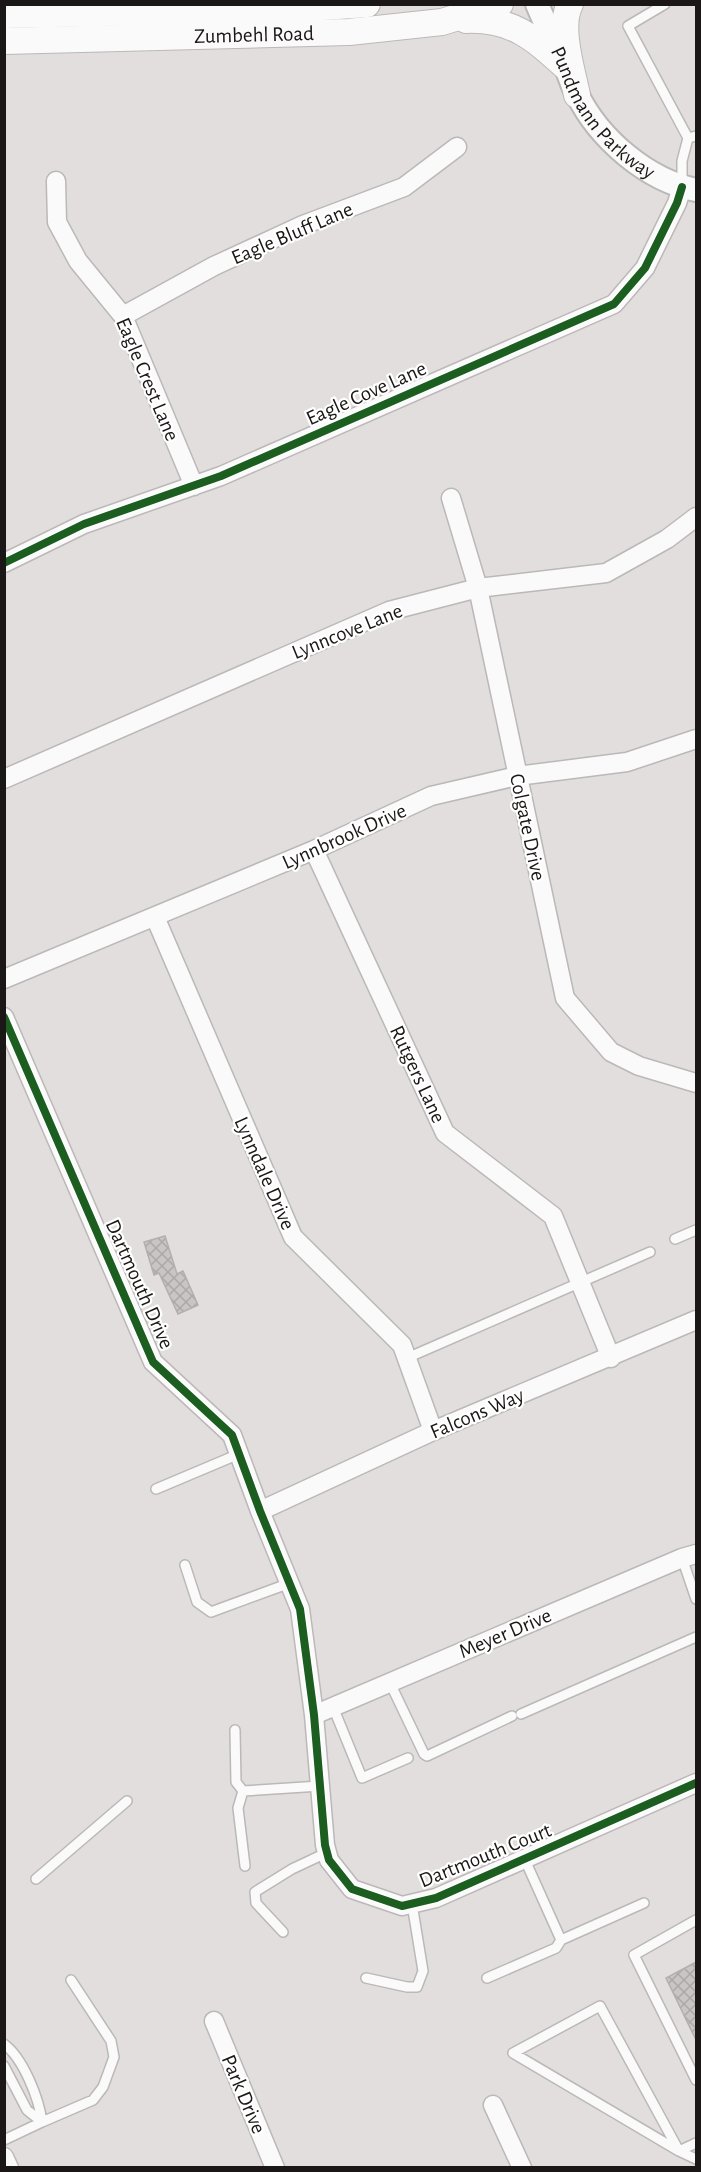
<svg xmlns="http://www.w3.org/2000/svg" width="701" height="2172" font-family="'Alegreya Sans',sans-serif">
<defs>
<pattern id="building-cross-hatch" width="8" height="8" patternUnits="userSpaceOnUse" patternTransform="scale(1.5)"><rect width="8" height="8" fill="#c8c5c4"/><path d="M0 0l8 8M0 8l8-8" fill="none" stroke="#aba8a8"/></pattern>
</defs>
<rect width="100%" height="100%" fill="#e3dede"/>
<path fill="url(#building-cross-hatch)" stroke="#b3afae" stroke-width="1.5" d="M 165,1236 L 177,1274 L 183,1271 L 198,1305 L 178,1314 L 159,1273 L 154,1275 L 144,1242 Z
M 696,1962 L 696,2040 L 666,1978 Z"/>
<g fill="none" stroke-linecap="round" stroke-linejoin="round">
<g stroke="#bcb8b8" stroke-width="12">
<path id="service" d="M 665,4 L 628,26 L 688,138
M 682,185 L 682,161 L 688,138 L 696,136
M 675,1239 L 696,1230
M 407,1358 L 650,1252
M 156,1489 L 239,1454
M 682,1558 L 696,1599
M 185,1565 L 197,1602 L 211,1612 L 290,1583
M 390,1683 L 424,1754 L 427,1756 L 512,1716
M 333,1707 L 362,1778 L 408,1758
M 521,1714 L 696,1637
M 235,1730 L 236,1782 L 243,1791 L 320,1786
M 243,1791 L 238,1808 L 245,1866
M 36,1879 L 127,1801
M 696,1920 L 634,1955 L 696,2080
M 283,1932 L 256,1903 L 255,1892 L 292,1869 L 326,1853
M 561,1940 L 644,1903
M 366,1978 L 407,1987 L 417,1987 L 423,1971 L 412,1904
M 487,1978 L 556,1948 L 561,1940 L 525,1860
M 4,2044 C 23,2058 39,2098 42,2122
M 4,2066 L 27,2110 L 42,2122
M 4,2140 L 42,2122 L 93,2100 L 103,2087 L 114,2057 L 111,2041 L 71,1980
M 679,2151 L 600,2006 L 513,2053 L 679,2151 L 696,2159
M 679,2151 L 696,2143"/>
</g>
<g stroke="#bcb8b8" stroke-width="21">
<path id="minor" d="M 56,181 L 57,222 L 78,261 L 123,316 L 194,486
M 123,316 L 214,266 L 303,225 L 404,187 L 457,147
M 451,498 L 478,588 L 565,998 L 611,1052 L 639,1066 L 696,1083
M 4,563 L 84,524 L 221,476 L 614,304 L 645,268 L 677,203 L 682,187
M 4,779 L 389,611 L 478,588 L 606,573 L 667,539 L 696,517
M 314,850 L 445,1133 L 553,1216 L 611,1358
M 155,917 L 293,1237 L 402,1345 L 433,1431
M 4,979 L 314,850 L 431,796 L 517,776 L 627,762 L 696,739
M 4,1017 L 153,1362 L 232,1435 L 260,1511 L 300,1609 L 314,1715 L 325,1845 L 329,1860 L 352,1889 L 402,1906 L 436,1898 L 696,1783
M 260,1511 L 433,1431 L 696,1320
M 314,1715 L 682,1558 L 696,1554
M 214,2021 L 275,2168
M 493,2105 L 522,2168
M 4,2157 L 9,2168"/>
</g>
<g stroke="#bcb8b8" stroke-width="26">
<g id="tertiary">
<path id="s1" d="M 537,4 C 546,26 557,47 566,68 C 570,77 572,86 577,94 C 599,139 647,180 696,190"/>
</g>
</g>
<g stroke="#bcb8b8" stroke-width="28">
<g id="secondary">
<path d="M 570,4 C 558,27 572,70 577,95"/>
<path d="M 4,15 L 293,9 L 367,4"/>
<path d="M 466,20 C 512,18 534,38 566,67"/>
<path id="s2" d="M 4,41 L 349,32 L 442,22 L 500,4"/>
</g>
</g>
<use href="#service" stroke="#fbfafa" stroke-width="9"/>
<use href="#minor" stroke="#fbfafa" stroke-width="18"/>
<use href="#tertiary" stroke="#fbfafa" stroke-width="22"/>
<use href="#secondary" stroke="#fbfafa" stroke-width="26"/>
<g stroke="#fff" stroke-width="11">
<path id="cycleway" d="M 4,563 L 84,524 L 221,476 L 614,304 L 645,268 L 677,203 L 682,187
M 4,1017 L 153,1362 L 232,1435 L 260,1511 L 300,1609 L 314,1715 L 325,1845 L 329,1860 L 352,1889 L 402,1906 L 436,1898 L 696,1783"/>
</g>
<use href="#cycleway" stroke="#1b5e20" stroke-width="8"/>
</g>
<g text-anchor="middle" stroke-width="4.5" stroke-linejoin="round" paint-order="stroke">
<g font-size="21" fill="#1a1716" stroke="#fff">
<text dy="7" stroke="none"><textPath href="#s2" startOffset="250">Zumbehl Road</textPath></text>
<text dy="7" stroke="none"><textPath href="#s1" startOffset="129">Pundmann Parkway</textPath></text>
<text transform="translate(292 233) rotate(-23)" y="7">Eagle Bluff Lane</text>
<text transform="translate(148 379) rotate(67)" y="7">Eagle Crest Lane</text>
<text transform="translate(366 393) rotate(-24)" y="7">Eagle Cove Lane</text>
<text transform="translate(347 631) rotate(-22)" y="7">Lynncove Lane</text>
<text transform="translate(528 827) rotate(78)" y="7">Colgate Drive</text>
<text transform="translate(344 836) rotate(-24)" y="7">Lynnbrook Drive</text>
<text transform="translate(418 1074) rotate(65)" y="7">Rutgers Lane</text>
<text transform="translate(265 1173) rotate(66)" y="7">Lynndale Drive</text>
<text transform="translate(140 1284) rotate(66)" y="7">Dartmouth Drive</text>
<text transform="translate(477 1413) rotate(-23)" y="7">Falcons Way</text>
<text transform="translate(505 1633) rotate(-23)" y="7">Meyer Drive</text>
<text transform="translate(485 1855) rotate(-22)" y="7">Dartmouth Court</text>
<text transform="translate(244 2094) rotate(67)" y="7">Park Drive</text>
</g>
</g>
<rect width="701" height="2172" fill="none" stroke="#1a1716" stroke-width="12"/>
</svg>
